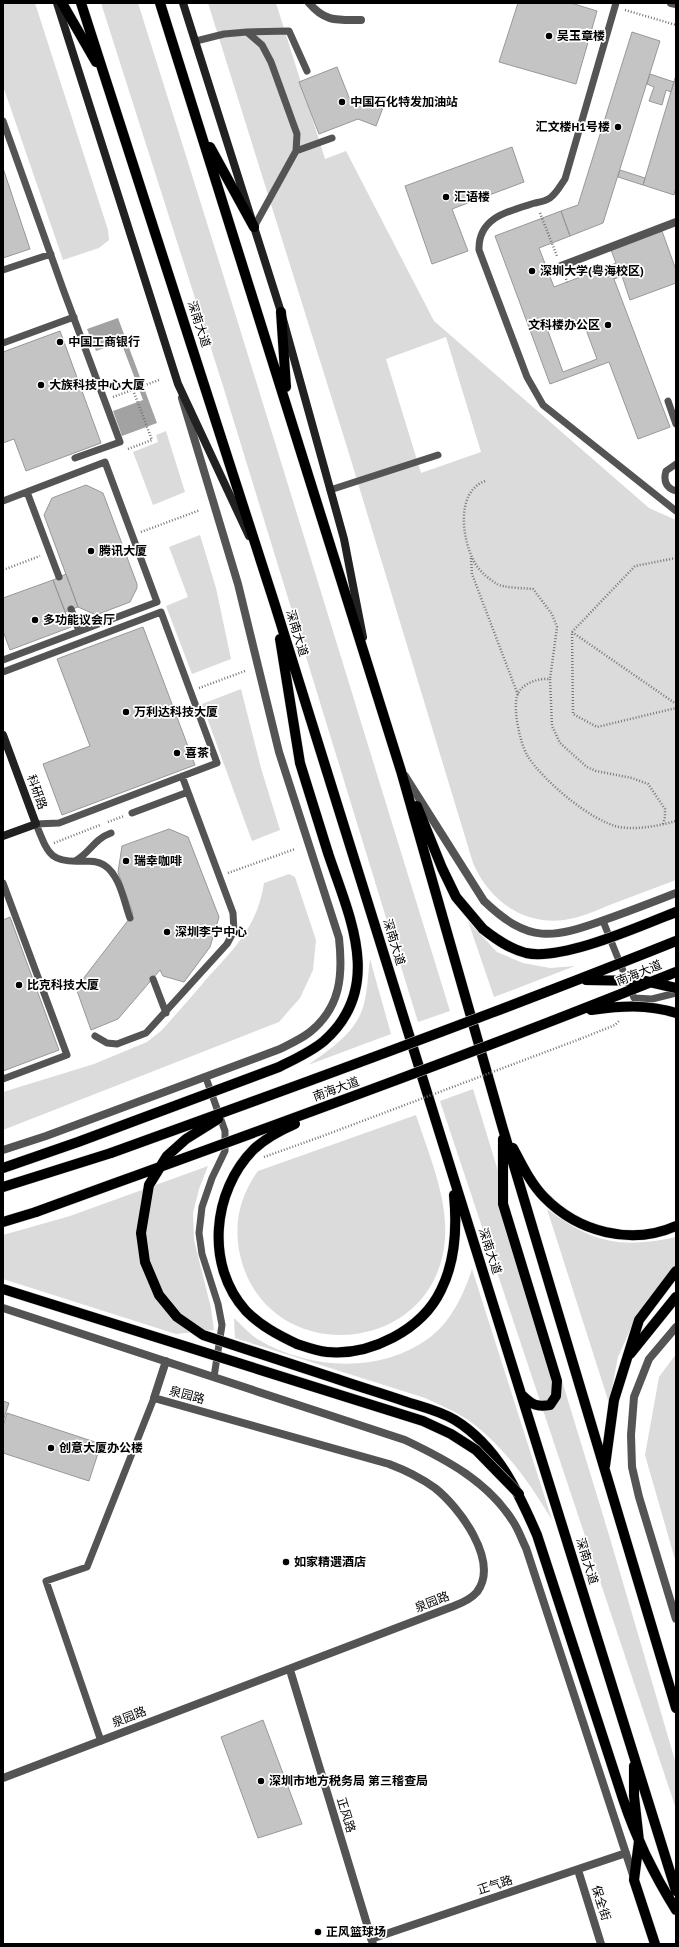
<svg xmlns="http://www.w3.org/2000/svg" width="679" height="1947" font-family="'PT Sans','Noto Sans SC',sans-serif">
<rect width="100%" height="100%" fill="#fff"/>
<path fill="#dbdbdb" fill-rule="evenodd" d="M 3,3 L 35,3 L 108,230 L 109,240 L 99,248 L 63,260 L 3,86 Z
M 101,3 L 138,3 C 244,338 346,675 450,1011 L 418,1022 L 223,386 Z
M 208,3 L 276,3 L 325,159 L 346,151 L 434,321 L 649,508 L 676,520 L 676,880 C 653,889 630,897 607,906 C 593,912 579,918 564,920 C 522,925 489,900 473,863 L 347,447 ZM 446,337 L 481,452 L 421,473 L 386,359 Z
M 166,431 L 185,492 L 153,505 L 133,452 L 158,442 L 156,435 Z
M 200,535 L 216,588 L 231,659 L 192,674 L 166,606 L 188,597 L 169,547 Z
M 241,689 L 261,768 L 280,830 L 252,841 L 202,704 Z
M 289,874 L 295,877 L 316,940 L 313,970 L 300,998 L 279,1022 L 3,1130 L 3,1092 L 94,1064 L 147,1042 L 162,1030 C 178,1012 194,994 209,976 C 236,947 258,924 264,883 Z
M 468,921 L 497,952 L 523,963 L 550,968 L 575,966 L 494,997 Z
M 370,959 L 391,1034 L 308,1065 C 332,1048 360,1030 365,999 C 368,986 368,972 370,959 Z
M 473,1089 L 609,1535 L 676,1764 L 676,1809 L 440,1101 Z
M 416,1115 C 428,1152 448,1198 445,1238 C 437,1360 261,1370 239,1250 C 234,1221 241,1194 258,1171 Z
M 208,1166 L 199,1189 L 193,1213 L 194,1240 L 211,1308 L 214,1330 L 176,1334 L 3,1279 L 3,1235 L 70,1216 Z
M 547,1209 C 593,1243 620,1249 676,1237 L 676,1265 L 637,1314 L 618,1357 L 609,1403 Z
M 472,1269 L 552,1520 C 531,1485 508,1452 476,1426 C 462,1414 442,1406 425,1398 L 235,1338 L 234,1318 C 242,1325 250,1335 259,1340 C 311,1370 380,1374 429,1338 C 451,1322 464,1294 472,1269 Z
M 676,1354 L 676,1563 L 645,1455 L 659,1377 Z"/>
<path fill="#a2a2a2" d="M 118,318 L 157,423 L 122,436 L 113,411 L 143,400 L 121,342 L 96,351 L 87,329 Z"/>
<path fill="#c4c4c4" stroke="#989898" fill-rule="evenodd" d="M 518,3 L 571,3 L 597,11 L 576,84 L 499,62 Z
M 632,32 L 660,41 L 603,223 L 570,236 L 561,211 L 578,205 Z
M 337,67 L 350,100 L 363,96 L 384,105 L 376,126 L 358,119 L 319,134 L 299,82 Z
M 650,74 L 674,82 L 671,92 L 666,90 L 662,105 L 649,101 L 654,87 L 647,84 Z
M 676,75 L 676,187 L 674,195 L 643,185 Z
M 512,147 L 524,182 L 452,209 L 468,251 L 432,264 L 405,186 Z
M 3,168 L 30,249 L 3,258 Z
M 620,170 L 645,178 L 643,185 L 618,177 Z
M 561,211 L 570,236 L 539,248 L 554,287 L 609,266 L 670,427 L 638,439 L 609,362 L 550,384 L 495,236 ZM 582,319 L 597,359 L 563,372 L 548,331 Z
M 662,231 L 676,270 L 676,283 L 630,300 L 622,276 L 614,279 L 609,266 L 616,263 L 611,250 Z
M 60,331 L 101,443 L 26,471 L 14,439 L 3,443 L 3,352 Z
M 86,485 L 103,493 L 137,584 L 137,588 L 130,602 L 96,615 L 78,607 L 44,515 L 52,498 Z
M 66,574 L 78,607 L 65,612 L 53,580 Z
M 53,580 L 71,627 L 10,650 L 3,631 L 3,598 Z
M 143,627 L 195,765 L 62,815 L 43,764 L 90,746 L 57,659 Z
M 169,829 L 188,837 L 219,917 L 210,947 L 184,982 L 163,976 L 160,970 L 118,1019 L 91,1030 L 76,988 L 133,914 L 118,872 L 122,846 Z
M 10,917 L 59,1050 L 3,1071 L 3,920 Z
M 3,1401 L 9,1403 L 3,1421 Z
M 7,1413 L 101,1444 L 89,1481 L 3,1453 L 3,1426 Z
M 263,1720 L 302,1824 L 258,1838 L 221,1737 Z"/>
<g fill="none" stroke-linecap="round" stroke-linejoin="round">
<g stroke="#dbdbdb" stroke-width="11">
<path id="primary" d="M 62,3 L 96,62
M 81,3 L 275,605 L 676,1891
M 160,3 L 401,771 L 503,1129 L 676,1708
M 210,147 L 254,227
M 281,312 L 286,387
M 280,639 L 300,763 L 328,853
M 417,806 L 442,868 L 456,897 L 483,929
M 503,1139 L 503,1204 L 557,1381 L 556,1396 L 550,1405 C 537,1407 532,1405 523,1396
M 513,1148 C 522,1165 531,1184 544,1197 C 578,1232 631,1246 676,1226
M 3,1187 L 111,1153
M 3,1222 L 36,1212
M 297,1344 C 306,1347 317,1351 327,1352 C 370,1356 422,1330 441,1290 C 455,1262 457,1226 454,1195
M 630,1354 L 676,1297
M 337,1379 C 360,1387 384,1394 407,1402 C 423,1407 440,1411 455,1420 C 497,1446 518,1491 537,1535 L 623,1799 C 636,1838 654,1875 676,1910
M 605,1466 L 614,1400 L 639,1320 L 676,1271
M 634,1766 L 634,1796 L 639,1841 L 634,1880 L 655,1944"/>
</g>
<path stroke="#767676" stroke-width="2.5" stroke-dasharray="1 2" stroke-linecap="butt" d="M 625,10 L 676,25
M 540,213 L 557,256
M 565,276 L 567,282
M 113,397 L 159,380
M 128,449 L 152,440 L 133,390
M 485,481 C 455,492 462,541 475,563 C 479,571 489,579 497,584 C 503,588 525,588 533,589 L 552,614 L 557,627 L 550,679
M 141,532 L 200,510
M 471,558 L 472,574 L 518,695
M 676,558 L 635,566 L 572,632 L 573,714 L 597,727 L 676,708
M 3,570 L 40,556
M 572,632 L 676,704
M 199,688 L 245,671
M 108,822 L 124,816
M 663,824 L 665,817 L 665,809 L 648,784 L 632,778 L 596,771 L 587,767 L 560,743 L 552,726 L 550,679 C 539,678 521,683 517,696 C 513,711 520,742 527,755 C 542,780 591,821 619,827 C 638,830 658,826 676,821
M 54,843 L 100,825
M 228,873 L 295,849
M 580,1039 L 615,1025 L 620,1020
M 264,1157 L 320,1137"/>
<path stroke="#545454" stroke-width="7" d="M 616,3 L 565,179 C 560,186 557,193 550,198 C 546,201 540,202 535,203 C 509,211 478,217 479,250 L 527,377 L 543,405 L 676,511
M 247,32 L 289,31 L 307,71
M 196,41 L 224,34 L 247,32 L 262,45 L 271,62 L 297,134 L 296,151
M 3,121 L 63,289 L 120,442 L 75,458
M 254,227 L 296,151 L 332,138
M 3,270 L 51,254
M 3,343 L 74,317
M 668,401 L 676,424
M 676,464 L 666,471 C 663,481 666,488 676,491
M 330,490 L 438,455
M 27,492 L 59,577
M 3,501 L 105,462 L 157,602 L 3,660
M 71,609 L 79,631
M 3,672 L 161,612 L 217,763 L 59,823 L 36,824 C 48,853 49,863 83,861 C 91,861 98,861 104,865 C 120,875 124,902 130,918
M 132,813 L 188,792
M 75,861 C 90,853 94,839 111,833
M 3,883 L 67,1055 L 3,1079
M 603,921 L 634,998 L 652,999 L 676,993
M 153,979 L 166,1013
M 95,1036 L 107,1043 L 117,1044 L 146,1033 L 227,944 L 234,931 L 233,913 L 182,776
M 206,1078 L 225,1131 L 225,1151 L 212,1178 L 202,1207 L 199,1233 L 202,1254 L 218,1304 L 222,1325 L 214,1377
M 101,1741 L 46,1581 L 87,1567 L 154,1398"/>
<path stroke="#545454" stroke-width="8" d="M 309,3 C 325,22 337,20 361,20
M 671,3 L 676,4
M 561,266 L 676,222
M 405,776 L 484,901 C 529,944 552,939 607,919 C 630,911 653,902 676,893
M 3,1150 L 46,1136 L 280,1049 C 290,1044 301,1039 310,1032 C 341,1007 343,975 339,938 L 279,752 L 238,584 L 182,398
M 3,1308 L 405,1440 C 447,1460 489,1482 514,1523 C 519,1531 522,1540 526,1548 L 634,1878
M 676,1327 L 649,1359 L 634,1397 L 631,1435 L 632,1467 L 639,1497 L 676,1619
M 290,1670 L 373,1944
M 3,1778 L 454,1606 C 462,1603 471,1599 477,1592 C 500,1561 459,1507 435,1488 C 421,1478 405,1470 389,1464 L 154,1398 L 166,1361
M 578,1870 L 601,1944
M 371,1939 L 626,1853"/>
<path stroke="#212121" stroke-width="8" d="M 57,3 L 178,384 L 249,536
M 183,3 L 281,312 L 344,539 L 363,637
M 3,735 L 36,824 L 3,836"/>
<use href="#primary" stroke="#000" stroke-width="10"/>
<g stroke="#dbdbdb" stroke-width="11" stroke-linecap="butt">
<path id="primary-bridge" d="M 483,929 C 497,940 510,949 526,953 C 563,961 640,926 676,912
M 586,980 L 645,981 L 676,988
M 591,1010 C 621,1006 647,1004 676,1013
M 218,1119 L 186,1139 L 167,1156 L 149,1185 L 141,1233 L 145,1262 L 159,1295 L 177,1317 L 203,1335 L 337,1379
M 295,1124 C 281,1130 265,1139 254,1149 C 212,1191 205,1266 246,1311 C 261,1326 278,1335 297,1344
M 111,1153 C 300,1085 489,1016 676,941
M 3,1168 L 78,1142 L 279,1067 C 295,1059 311,1052 324,1041 C 385,987 349,916 328,853
M 36,1212 C 250,1134 465,1057 676,972
M 3,1289 L 423,1421 L 451,1434 L 476,1450 L 519,1494"/>
</g>
<path stroke="#767676" stroke-width="2.5" stroke-dasharray="1 2" stroke-linecap="butt" d="M 320,1137 L 580,1039"/>
<use href="#primary-bridge" stroke="#000" stroke-width="10"/>
</g>
<g fill="#000" stroke="#fff" stroke-width="1.5">
<circle cx="549" cy="36" r="4"/>
<circle cx="342" cy="102" r="4"/>
<circle cx="618" cy="127" r="4"/>
<circle cx="446" cy="197" r="4"/>
<circle cx="532" cy="271" r="4"/>
<circle cx="608" cy="325" r="4"/>
<circle cx="60" cy="342" r="4"/>
<circle cx="41" cy="385" r="4"/>
<circle cx="91" cy="551" r="4"/>
<circle cx="35" cy="620" r="4"/>
<circle cx="126" cy="712" r="4"/>
<circle cx="177" cy="753" r="4"/>
<circle cx="126" cy="861" r="4"/>
<circle cx="167" cy="932" r="4"/>
<circle cx="19" cy="985" r="4"/>
<circle cx="51" cy="1448" r="4"/>
<circle cx="286" cy="1562" r="4"/>
<circle cx="261" cy="1781" r="4"/>
<circle cx="318" cy="1932" r="4"/>
</g>
<g text-anchor="middle" stroke-width="3.5" stroke-linejoin="round" paint-order="stroke">
<g font-size="12" font-weight="bold" fill="#000" stroke="#fff" text-anchor="start">
<text x="557" y="40">吴玉章楼</text>
<text x="350" y="106">中国石化特发加油站</text>
<text x="610" y="131" text-anchor="end">汇文楼H1号楼</text>
<text x="454" y="201">汇语楼</text>
<text x="540" y="275">深圳大学(粤海校区)</text>
<text x="600" y="329" text-anchor="end">文科楼办公区</text>
<text x="68" y="346">中国工商银行</text>
<text x="49" y="389">大族科技中心大厦</text>
<text x="99" y="555">腾讯大厦</text>
<text x="43" y="624">多功能议会厅</text>
<text x="134" y="716">万利达科技大厦</text>
<text x="185" y="757">喜茶</text>
<text x="134" y="865">瑞幸咖啡</text>
<text x="175" y="936">深圳李宁中心</text>
<text x="27" y="989">比克科技大厦</text>
<text x="59" y="1452">创意大厦办公楼</text>
<text x="294" y="1566">如家精選酒店</text>
<text x="269" y="1785">深圳市地方税务局 第三稽查局</text>
<text x="326" y="1936">正风篮球场</text>
</g>
<g font-size="12" fill="#000" stroke="#fff">
<text transform="translate(199 324) rotate(72)" y="4">深南大道</text>
<text transform="translate(297 633) rotate(73)" y="4">深南大道</text>
<text transform="translate(37 792) rotate(70)" y="4">科研路</text>
<text transform="translate(394 942) rotate(73)" y="4">深南大道</text>
<text transform="translate(639 973) rotate(-22)" y="4">南海大道</text>
<text transform="translate(336 1089) rotate(-20)" y="4">南海大道</text>
<text transform="translate(490 1251) rotate(72)" y="4">深南大道</text>
<text transform="translate(187 1395) rotate(15)" y="4">泉园路</text>
<text transform="translate(587 1561) rotate(73)" y="4">深南大道</text>
<text transform="translate(432 1602) rotate(-21)" y="4">泉园路</text>
<text transform="translate(129 1717) rotate(-21)" y="4">泉园路</text>
<text transform="translate(346 1815) rotate(73)" y="4">正风路</text>
<text transform="translate(495 1885) rotate(-18)" y="4">正气路</text>
<text transform="translate(601 1903) rotate(72)" y="4">保全街</text>
</g>
</g>
<rect width="679" height="1947" fill="none" stroke="#000000" stroke-width="8"/>
</svg>
